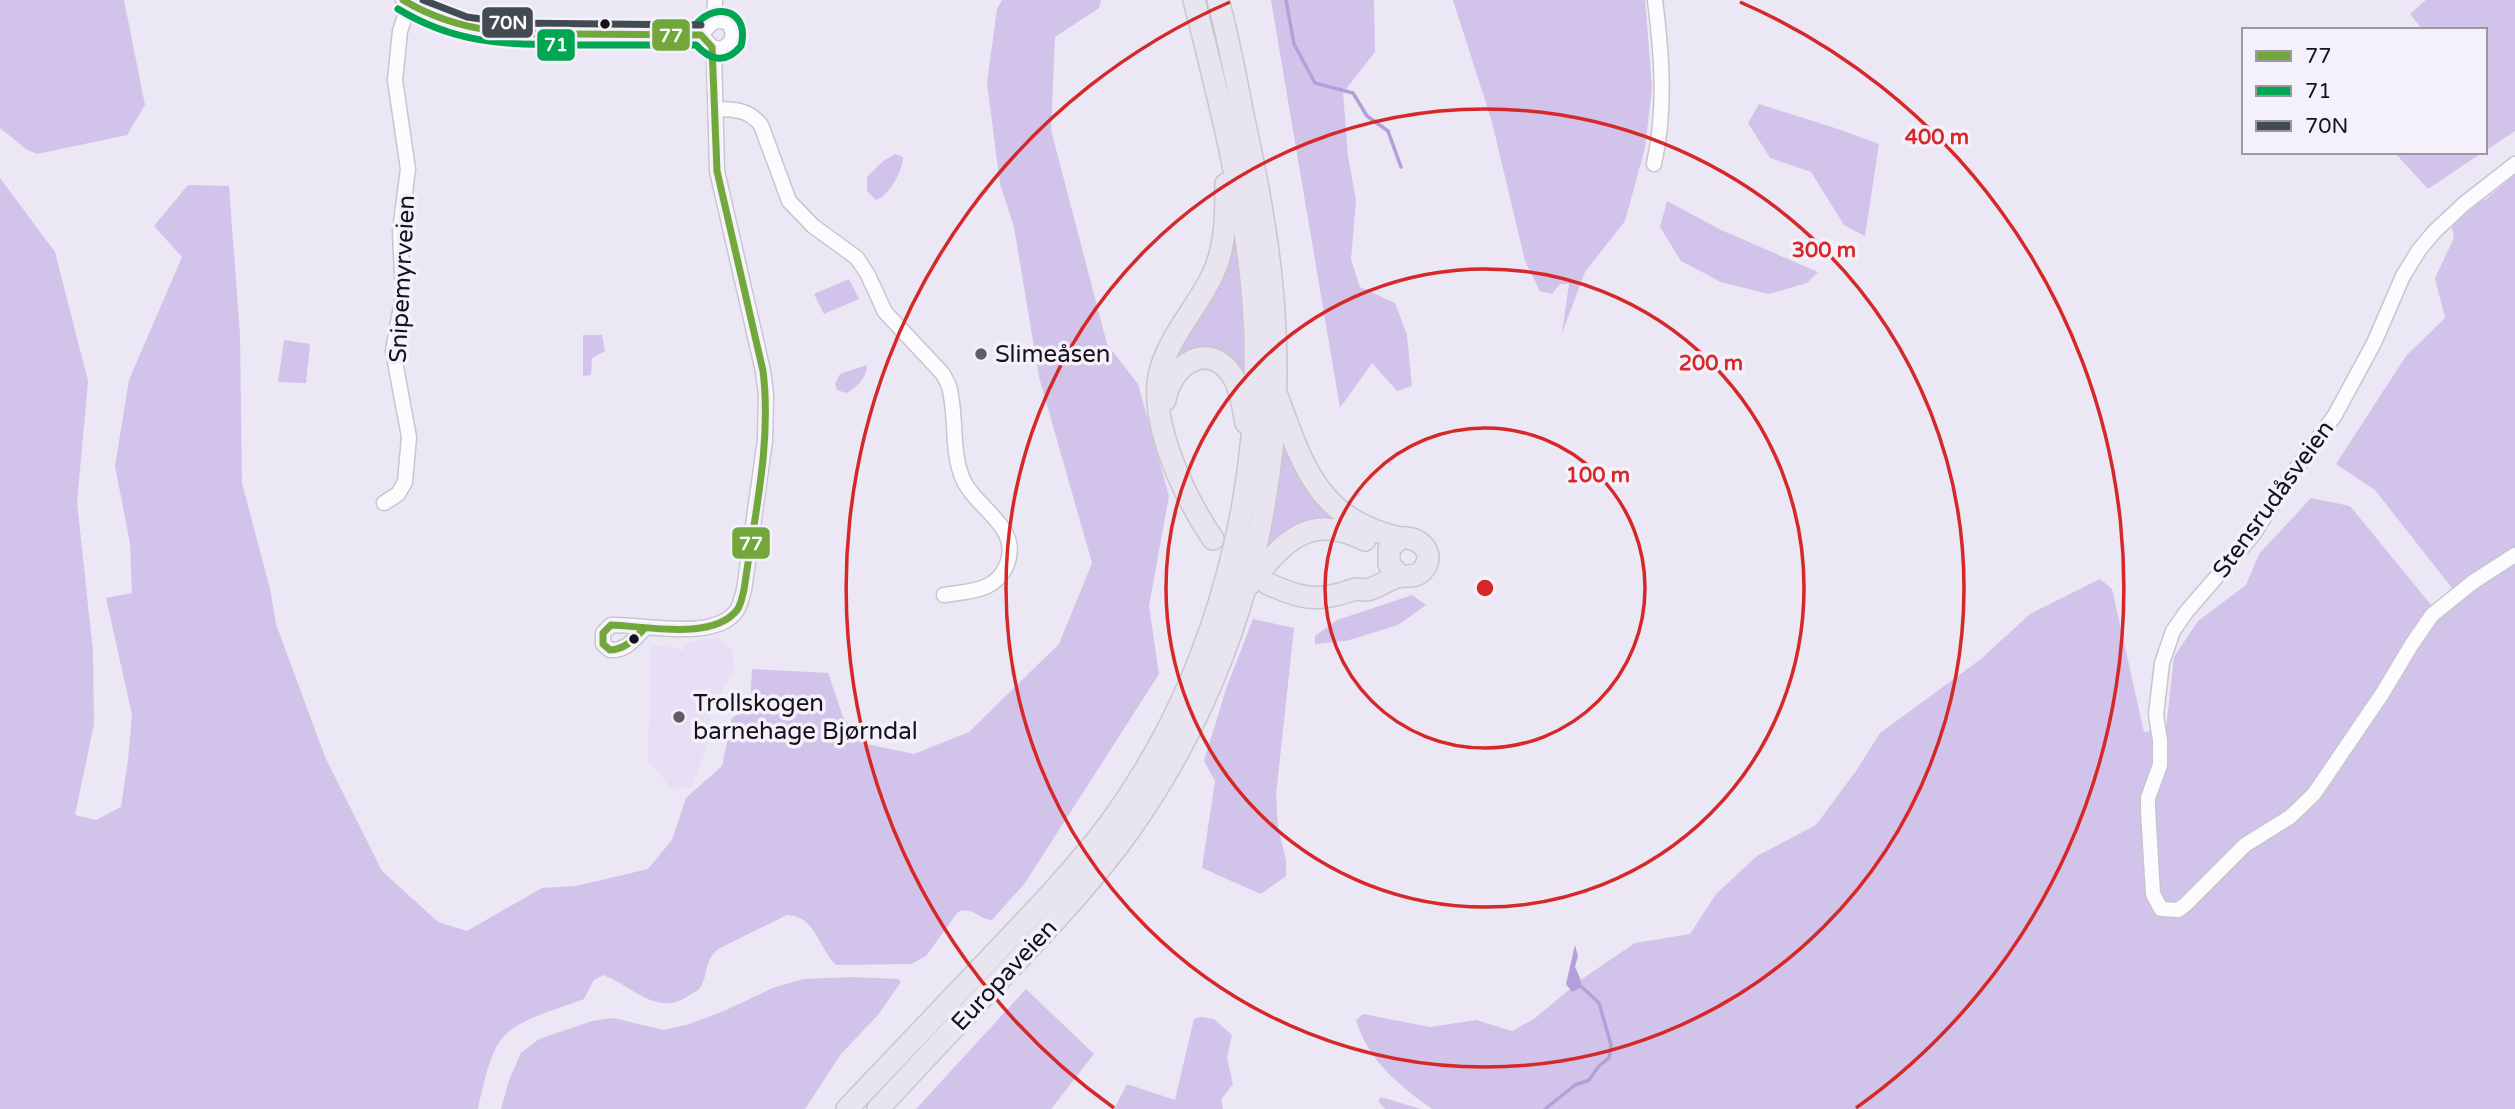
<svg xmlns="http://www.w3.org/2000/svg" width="2515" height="1109" font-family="'Varela Round',sans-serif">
<rect width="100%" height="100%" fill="#ebe7f4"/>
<path fill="#e7dff6" d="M 717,637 L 732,649 L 734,672 L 713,706 L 703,757 L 691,787 L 672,789 L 648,761 L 651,645 L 675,648 L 682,651 L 688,643 Z"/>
<path fill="#d2c3ea" d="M 0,0 L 124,0 L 145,105 L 127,135 L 37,154 L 26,149 L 0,128 Z
M 1002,0 L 1101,0 L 1099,8 L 1055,37 L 1051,130 L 1107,344 L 1138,384 L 1169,496 L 1149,606 L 1159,674 L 1025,883 L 992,920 C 979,919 972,906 958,912 L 926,956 L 911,964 L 836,965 C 819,949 815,915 787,915 L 718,949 C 703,962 709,974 700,988 C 698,991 694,992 691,994 C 658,1019 633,986 603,975 L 594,980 L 584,999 C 561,1008 521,1018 504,1036 C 490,1050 482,1090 478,1109 L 0,1109 L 0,178 L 55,252 L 88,381 L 77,502 L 93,652 L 94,724 L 75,815 L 96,820 L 121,807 L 128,760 L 132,715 L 106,598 L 132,593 L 130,543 L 115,466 L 129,380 L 182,257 L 154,226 L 188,185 L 229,186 L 240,335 L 242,483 L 270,589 L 276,624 L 325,757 L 382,871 L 438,922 L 467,931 L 542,888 L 576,886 L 648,869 L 672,840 L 686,798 L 722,766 L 732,718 L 750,707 L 752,669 L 828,673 L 843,717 L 866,744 L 914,754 L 969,732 L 1059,644 L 1092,563 L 1039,377 L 1014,227 L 1000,184 L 987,83 L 997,9 Z
M 1271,0 L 1374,0 L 1375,52 L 1343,93 L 1348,156 L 1356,200 L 1351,259 L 1360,287 L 1395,303 L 1407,335 L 1412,386 L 1397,391 L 1372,363 L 1340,408 Z
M 1453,0 L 1645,0 L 1652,88 L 1645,148 L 1625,221 L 1585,272 L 1562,333 L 1569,284 L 1560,284 L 1552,294 L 1540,291 L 1525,261 L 1492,122 Z
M 2426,0 L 2515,0 L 2515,131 L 2485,151 L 2485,30 L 2423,30 L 2410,14 Z
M 1759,104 L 1838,129 L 1879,144 L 1865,236 L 1844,225 L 1811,172 L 1770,158 L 1748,123 Z
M 2394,152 L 2483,152 L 2428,189 Z
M 895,154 L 903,157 C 904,168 889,197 876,200 L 867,191 L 867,177 L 882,162 Z
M 2515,174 L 2515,1109 L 1432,1109 C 1398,1085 1368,1060 1356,1020 L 1363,1014 L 1430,1027 L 1476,1020 L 1512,1031 L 1534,1019 L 1582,979 L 1635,943 L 1690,934 L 1716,894 L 1757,856 L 1816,825 L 1856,771 L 1880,733 L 1981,659 L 2030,614 L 2100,579 L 2112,589 L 2144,732 L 2166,729 L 2174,657 L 2198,621 L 2246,585 L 2259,554 L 2311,498 L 2350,506 L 2441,617 L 2459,597 L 2375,490 L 2336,464 L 2406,356 L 2445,318 L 2435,278 L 2454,238 L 2450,218 L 2486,199 Z
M 1667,201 L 1721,230 L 1818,272 L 1807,283 L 1769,294 L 1721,282 L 1681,261 L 1660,227 Z
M 1232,217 L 1242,299 L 1244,388 L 1233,367 L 1167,366 Z
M 849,279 L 859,299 L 824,314 L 814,294 Z
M 583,335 L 602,335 L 605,351 L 592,358 L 591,375 L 583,376 Z
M 284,340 L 310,344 L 306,383 L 278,382 Z
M 867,365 C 867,377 858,387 846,393 L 837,390 L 835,384 L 840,374 Z
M 1284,440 L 1333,520 L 1267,556 Z
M 1412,595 L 1426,605 L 1398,625 L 1346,641 L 1315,644 L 1315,636 L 1337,620 Z
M 1253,619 L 1294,628 L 1276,795 L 1278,827 L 1286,860 L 1286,876 L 1261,894 L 1202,868 L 1215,781 L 1204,761 L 1226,689 Z
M 853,977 L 898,979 L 901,982 L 878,1015 L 841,1054 L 805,1109 L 501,1109 L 509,1080 L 521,1053 L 539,1039 L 592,1021 L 614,1018 L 663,1030 L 686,1025 L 724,1011 L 775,987 L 804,979 Z
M 1026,989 L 1094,1054 L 1051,1109 L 916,1109 Z
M 1201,1017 L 1214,1019 L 1232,1035 L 1227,1058 L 1233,1084 L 1221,1100 L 1223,1109 L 1114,1109 L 1127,1084 L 1175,1100 L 1194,1019 Z
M 1381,1097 L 1421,1109 L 1385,1109 L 1378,1101 Z"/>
<path fill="#b69fd8" d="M 1575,945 L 1578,956 L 1575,967 L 1580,978 L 1582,987 L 1572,992 L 1566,984 Z"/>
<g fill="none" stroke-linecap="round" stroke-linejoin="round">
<path stroke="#b69fd8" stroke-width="3.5" d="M 1286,0 L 1294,44 L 1315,83 L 1353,93 L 1367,116 L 1388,131 L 1401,167
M 1545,1109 L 1575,1085 L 1589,1080 L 1599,1066 L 1609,1058 L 1611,1045 L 1599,1003 L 1582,987"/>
<g stroke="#c9c5cf" stroke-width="17">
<path id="minor" d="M 403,0 C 456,37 515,34 578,34 C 619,35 660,35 701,35 L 712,47 L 714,55 L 717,171 L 763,371 L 766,395 L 765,440 L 744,590 C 742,596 741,604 737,610 C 716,642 644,624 611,625 L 603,633 L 603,644 L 610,650 C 627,651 634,639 645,628
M 714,21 L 715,0
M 701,35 C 709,25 716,16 729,24 L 733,33 L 731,42 L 722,49 L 712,47
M 717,109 C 735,109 749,110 761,125 L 789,201 L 813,226 L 857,258 L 868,275 L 885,312 L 943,374 L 949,386 C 957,416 951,449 962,477 C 974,508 1022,526 1007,564 C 996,592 970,591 944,595
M 1654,164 C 1666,110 1662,55 1655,0
M 2515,164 L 2464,204 L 2434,232 L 2419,250 L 2403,276 L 2374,343 L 2335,415 L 2285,484 L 2253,535 L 2187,611 L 2173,631 L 2162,663 L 2156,715 L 2160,740 L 2160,765 L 2148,798 L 2148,809 L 2153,894 L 2161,909 L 2178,910 L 2185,905 L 2245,845 L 2290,817 L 2314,794 L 2382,694 L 2412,644 L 2432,615 L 2473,582 L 2515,555
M 384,503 L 398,494 L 405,482 L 409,437 L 393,351 L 403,295 L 400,231 L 408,169 L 395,80 L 400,31 L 409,4"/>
</g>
<g stroke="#c9c7cd" stroke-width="24">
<path id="highway" d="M 1278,398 C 1303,468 1320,520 1400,538
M 1165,400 C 1171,364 1209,340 1232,375 C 1241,388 1243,408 1246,423
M 1213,539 C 1185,498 1146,418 1161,368 C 1171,334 1198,306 1213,274 C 1226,246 1226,214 1226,184
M 1250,584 C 1284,541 1309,512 1365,540
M 1268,584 C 1289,593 1308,601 1330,596 C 1339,595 1348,591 1356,589 C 1360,589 1364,590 1367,590 C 1377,588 1387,580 1397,577 C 1406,574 1414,579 1422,571 C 1438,554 1419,535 1400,538 L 1389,549 L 1389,564 L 1400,576
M 847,1109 C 897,1056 948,1003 998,950 C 1037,909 1076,868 1110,823 C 1218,674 1267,484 1253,301 C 1245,199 1219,99 1194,0
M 878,1109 C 919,1065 960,1021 1002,977 C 1046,930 1091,884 1129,831 C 1231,687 1284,508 1275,331 C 1272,257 1258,183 1242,110 C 1235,73 1228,36 1218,0"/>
</g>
<use href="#minor" stroke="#fcfbfd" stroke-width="14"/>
<use href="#highway" stroke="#e8e4f0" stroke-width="21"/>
<g stroke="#f5f1fb" stroke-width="12">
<path id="bus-1" d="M 403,0 C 460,34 512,34 576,34 C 618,34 659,35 701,35 L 712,47 L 717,171 L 763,371 C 772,443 754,518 744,590 C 742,597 741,605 737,610 C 713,641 645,626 611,625 L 603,633 L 603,644 L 610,650 C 626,649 634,639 645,628"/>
</g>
<g stroke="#f5f1fb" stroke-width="12">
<path id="bus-2" d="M 398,9 C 459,46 509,44 578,45 C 618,45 657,45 696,45 C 711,61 726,64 741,46 C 750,12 718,0 696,24"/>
</g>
<g stroke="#f5f1fb" stroke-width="12">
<path id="bus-3" d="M 423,0 L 467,17 L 510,23 L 701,25"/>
</g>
<use href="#bus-1" stroke="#72a83b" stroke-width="7"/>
<use href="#bus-2" stroke="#00a651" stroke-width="7"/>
<use href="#bus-3" stroke="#424a52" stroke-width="7"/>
</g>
<g fill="none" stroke="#d62828" stroke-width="3.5">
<circle cx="1485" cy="588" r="160"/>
<circle cx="1485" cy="588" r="319"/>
<circle cx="1485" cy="588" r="479"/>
<path d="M1114 1108A639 639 0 0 1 1230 2M1740 2A639 639 0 0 1 1856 1108"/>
</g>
<g fill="#15121b" stroke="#f5f1fb" stroke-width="2.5">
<circle cx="605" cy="24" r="6"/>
<circle cx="634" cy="639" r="6"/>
</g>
<g fill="#605d67" stroke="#f5f1fb" stroke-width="2.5">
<circle cx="981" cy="354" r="7"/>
<circle cx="679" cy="717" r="7"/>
</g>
<g text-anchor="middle" stroke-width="7" stroke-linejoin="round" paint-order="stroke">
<g font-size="24" fill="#15121b" stroke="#f5f1fb">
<text transform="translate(402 279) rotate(-87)" y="8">Snipemyrveien</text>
<text transform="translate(2273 499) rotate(-54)" y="8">Stensrudåsveien</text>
<text transform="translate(1004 975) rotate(-47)" y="8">Europaveien</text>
</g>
<g font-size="24" fill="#15121b" stroke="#f5f1fb" text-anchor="start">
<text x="995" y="362">Slimeåsen</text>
<text x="693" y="711">Trollskogen<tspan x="693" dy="28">barnehage Bjørndal</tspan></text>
</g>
</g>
<circle cx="1485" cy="588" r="10" fill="#d62828" stroke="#f5f1fb" stroke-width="3.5"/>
<g font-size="21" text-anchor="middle" font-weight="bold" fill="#d62828" stroke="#f5f1fb" stroke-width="7" stroke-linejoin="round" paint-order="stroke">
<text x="1937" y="144">400 m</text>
<text x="1824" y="257">300 m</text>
<text x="1711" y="370">200 m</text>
<text x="1598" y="482">100 m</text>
</g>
<g stroke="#f5f1fb" stroke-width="2.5">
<rect x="481" y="6" width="53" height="33" rx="7" fill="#424a52"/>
<rect x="651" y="18" width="40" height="34" rx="7" fill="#72a83b"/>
<rect x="536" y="28" width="40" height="34" rx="7" fill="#00a651"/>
<rect x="731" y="526" width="40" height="34" rx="7" fill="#72a83b"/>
</g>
<g font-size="19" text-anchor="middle" font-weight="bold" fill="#fff">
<text x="508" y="29">70N</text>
<text x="671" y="42">77</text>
<text x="556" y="51">71</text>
<text x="751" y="550">77</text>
</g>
<rect x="2242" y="28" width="245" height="126" fill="#f5f1fb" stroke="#9b98a1" stroke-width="2"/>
<rect x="2256" y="51" width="35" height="10" fill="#72a83b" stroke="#9b98a1" stroke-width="2"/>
<text x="2305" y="63" font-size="21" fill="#15121b">77</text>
<rect x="2256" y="86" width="35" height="10" fill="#00a651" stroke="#9b98a1" stroke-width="2"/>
<text x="2305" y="98" font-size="21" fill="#15121b">71</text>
<rect x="2256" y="121" width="35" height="10" fill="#424a52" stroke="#9b98a1" stroke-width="2"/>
<text x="2305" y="133" font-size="21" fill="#15121b">70N</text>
</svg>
